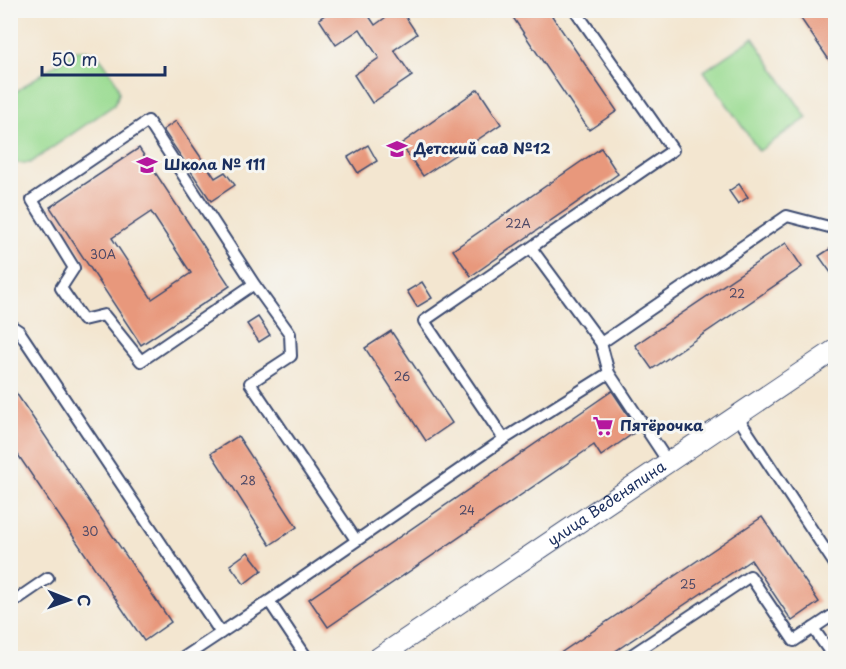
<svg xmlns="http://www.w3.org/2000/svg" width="846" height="669" font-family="'Playpen Sans',sans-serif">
<rect width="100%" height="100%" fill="#f6f6f2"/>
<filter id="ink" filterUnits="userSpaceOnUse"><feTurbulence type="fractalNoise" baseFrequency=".0167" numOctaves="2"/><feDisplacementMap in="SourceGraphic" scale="12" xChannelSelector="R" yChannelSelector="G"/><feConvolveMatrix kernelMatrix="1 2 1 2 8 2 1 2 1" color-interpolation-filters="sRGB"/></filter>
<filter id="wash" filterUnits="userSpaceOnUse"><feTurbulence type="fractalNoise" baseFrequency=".008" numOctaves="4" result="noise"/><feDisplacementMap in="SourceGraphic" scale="24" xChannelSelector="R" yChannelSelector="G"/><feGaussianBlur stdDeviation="1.35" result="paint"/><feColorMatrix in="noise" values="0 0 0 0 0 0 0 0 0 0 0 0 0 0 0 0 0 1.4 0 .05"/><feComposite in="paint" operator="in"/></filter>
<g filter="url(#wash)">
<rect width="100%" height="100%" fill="#f3e6d0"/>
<path fill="#9bdc93" stroke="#5b8678" stroke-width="1.5" d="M 753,38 L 807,118 L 759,151 L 704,71 Z
M 77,50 C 84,50 90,50 96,54 C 102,58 119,84 119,91 C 119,96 116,101 114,105 L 30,163 L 20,163 L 11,162 L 11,95 Z"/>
<g id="blocks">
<path fill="#e8987c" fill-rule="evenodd" d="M 332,10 L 365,10 L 375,25 L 396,10 L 401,10 L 417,34 L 394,50 L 412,76 L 372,103 L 354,75 L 379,58 L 360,29 L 336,45 L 319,19 Z
M 508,10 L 548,10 L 617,111 L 589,130 Z
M 795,10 L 836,10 L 836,70 Z
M 478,89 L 501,124 L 423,176 L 401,144 Z
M 176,121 L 215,178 L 225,172 L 235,185 L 211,201 L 163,130 Z
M 368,145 L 377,161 L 358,173 L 348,157 Z
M 139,148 L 230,286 L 141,345 L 50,207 ZM 151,212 L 191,273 L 152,299 L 112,238 Z
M 601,148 L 618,174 L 471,276 L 453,250 Z
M 739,184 L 748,197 L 738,204 L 729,191 Z
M 786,243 L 802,267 L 652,369 L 635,345 Z
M 836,245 L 836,280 L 819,256 Z
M 422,282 L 432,298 L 417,307 L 407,291 Z
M 258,317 L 270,335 L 259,342 L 247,324 Z
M 391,331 L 452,423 L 426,441 L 365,348 Z
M 10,384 L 171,622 L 144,641 L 10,443 Z
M 612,391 L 638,430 L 601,456 L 594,445 L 328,627 L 309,599 Z
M 238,436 L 297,527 L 270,545 L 211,453 Z
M 762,517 L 819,602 L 792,621 L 751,560 L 605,658 L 553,658 Z
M 248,552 L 262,570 L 244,584 L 230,565 Z"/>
</g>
</g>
<g filter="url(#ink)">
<use href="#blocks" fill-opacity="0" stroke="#3b4a6f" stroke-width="1.5"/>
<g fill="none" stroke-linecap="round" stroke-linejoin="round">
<g stroke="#3b4a6f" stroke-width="14">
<path id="service" d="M 531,248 L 601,343 L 609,373
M 254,284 L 141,361 L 104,315 L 83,320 L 61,288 L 74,268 L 32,200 L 148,121 L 254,284 L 290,334 L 291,356 L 250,383 L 356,540
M 10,325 L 19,331 L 221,633
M 601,343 L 787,216 L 833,228 L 836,226
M 737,416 L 836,566
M 504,439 L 424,321 L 673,150 L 575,10
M 269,601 L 504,439 L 609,373 L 668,462
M 10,604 L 48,578
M 813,628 L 834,658
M 183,658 L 269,601 L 307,658
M 627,658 L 750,576 L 794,641 L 836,613"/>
</g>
<g stroke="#3b4a6f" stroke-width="22">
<g id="minor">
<path id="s1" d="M 378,658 L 836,349"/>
</g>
</g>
<use href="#service" stroke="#fff" stroke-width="10"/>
<use href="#minor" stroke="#fff" stroke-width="20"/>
</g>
</g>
<defs>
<g id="school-bare" transform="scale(1.62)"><path d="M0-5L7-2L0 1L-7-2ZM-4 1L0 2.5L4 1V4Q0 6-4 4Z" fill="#b5179e" stroke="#f6f6f2" stroke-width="2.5" paint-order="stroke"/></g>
<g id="supermarket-bare" transform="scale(1.62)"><path d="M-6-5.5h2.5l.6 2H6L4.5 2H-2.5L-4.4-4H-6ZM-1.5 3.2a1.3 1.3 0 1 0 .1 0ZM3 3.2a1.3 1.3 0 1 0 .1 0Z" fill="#b5179e" stroke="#f6f6f2" stroke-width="2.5" paint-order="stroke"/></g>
</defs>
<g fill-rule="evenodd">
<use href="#school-bare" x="397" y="149"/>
<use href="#school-bare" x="147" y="165"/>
<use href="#supermarket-bare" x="603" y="426"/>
</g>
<g text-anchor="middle" stroke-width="6" stroke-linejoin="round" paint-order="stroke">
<g font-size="12" fill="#4e4966">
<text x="518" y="228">22А</text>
<text x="103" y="259">30А</text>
<text x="737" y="298">22</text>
<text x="402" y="381">26</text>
<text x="248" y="485">28</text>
<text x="467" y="515">24</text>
<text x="90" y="536">30</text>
<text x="688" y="589">25</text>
</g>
<g font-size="15" font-weight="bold" fill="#1b2f5e" stroke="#f6f6f2" text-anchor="start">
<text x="414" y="154">Детский сад №12</text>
<text x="164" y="170">Школа № 111</text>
<text x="620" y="431">Пятёрочка</text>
</g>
<g font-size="15" fill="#1b2f5e" stroke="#f6f6f2">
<text dy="5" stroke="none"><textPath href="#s1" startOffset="276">улица Веденяпина</textPath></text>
</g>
</g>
<rect width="846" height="669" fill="none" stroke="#f6f6f2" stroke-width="36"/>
<g transform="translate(69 600) rotate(91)" stroke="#f6f6f2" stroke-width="4.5" paint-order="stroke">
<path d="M0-4.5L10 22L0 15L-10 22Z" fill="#1b2f5e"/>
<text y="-9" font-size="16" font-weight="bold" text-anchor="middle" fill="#1b2f5e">С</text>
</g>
<path d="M42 66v9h123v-9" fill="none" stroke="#1b2f5e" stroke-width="3"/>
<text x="51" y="66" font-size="18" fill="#1b2f5e" stroke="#f6f6f2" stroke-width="4.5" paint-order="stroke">50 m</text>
</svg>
